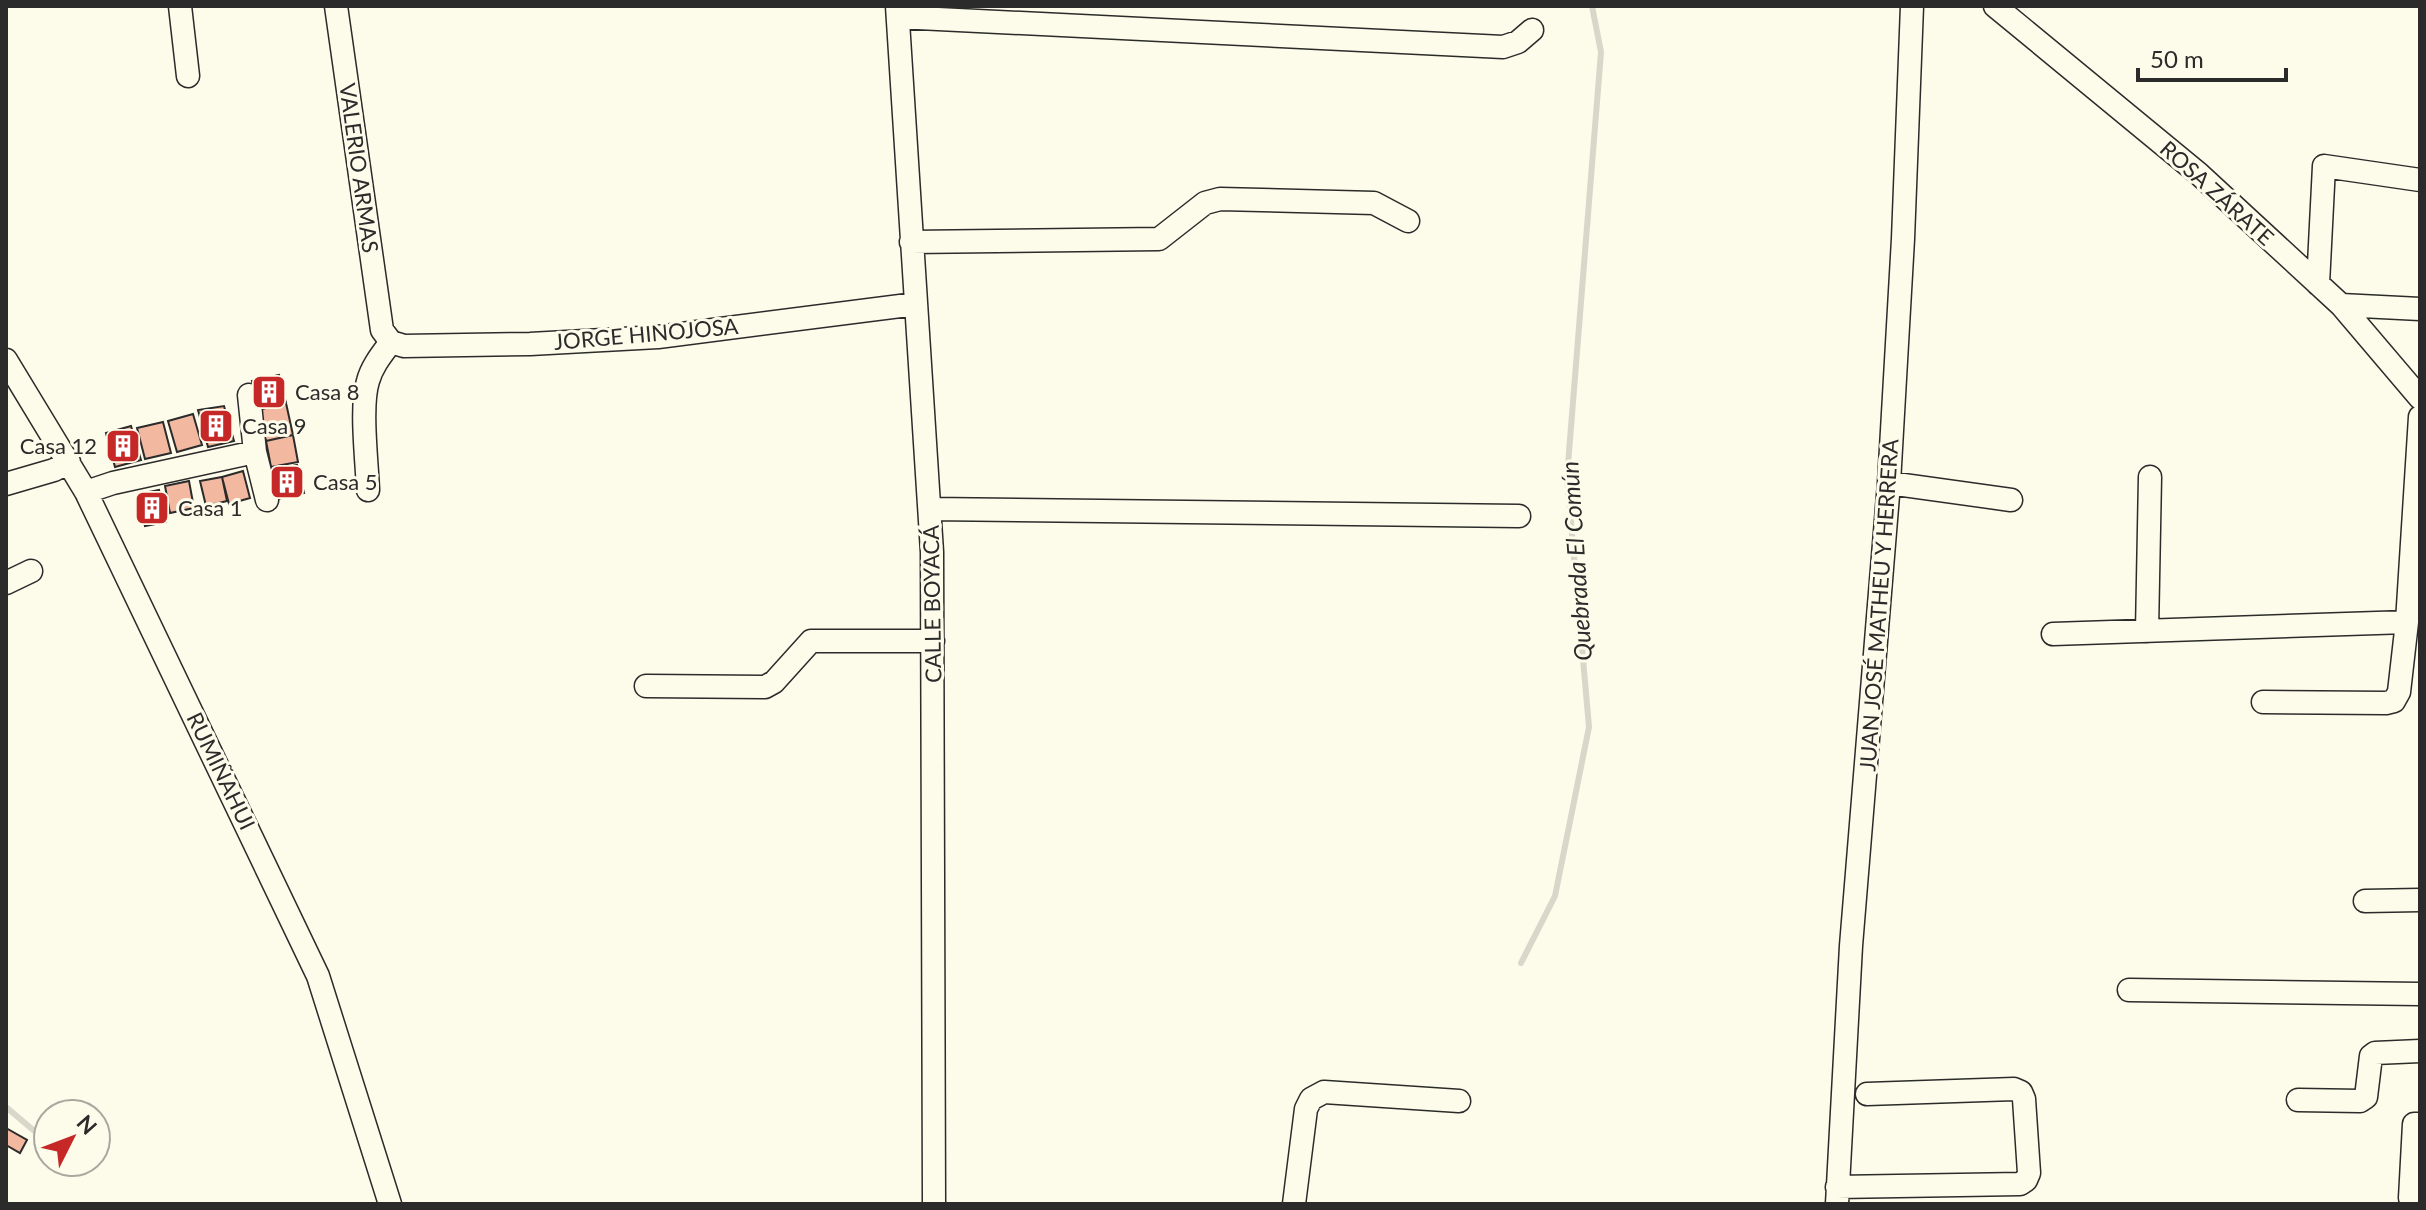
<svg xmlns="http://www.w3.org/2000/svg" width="2426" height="1210" font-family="Lato,sans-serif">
<rect width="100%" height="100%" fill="#fdfbea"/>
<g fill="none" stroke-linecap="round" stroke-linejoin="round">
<path stroke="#d8d7c9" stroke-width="6" d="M 1521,963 L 1555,896 L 1589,727 L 1567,477 L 1601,52 L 1592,6
M 6,1107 L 45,1140"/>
</g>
<path fill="#f2b8a0" stroke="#2b2b2b" stroke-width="2" d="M 279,375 L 286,403 L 258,410 L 252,381 Z
M 286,403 L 293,435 L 266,441 L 258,410 Z
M 224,406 L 234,441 L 208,447 L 198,410 Z
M 193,414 L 202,445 L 177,452 L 168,421 Z
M 163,422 L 171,453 L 145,459 L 137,428 Z
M 131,426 L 141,460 L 115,467 L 106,433 Z
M 293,435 L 298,462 L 271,467 L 266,441 Z
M 297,465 L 304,493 L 277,499 L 271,471 Z
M 243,471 L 250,498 L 229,504 L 222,477 Z
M 222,477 L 227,501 L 206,506 L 200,481 Z
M 189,481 L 194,508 L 170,513 L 165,486 Z
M 159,490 L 166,522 L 145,526 L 139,494 Z
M 6,1128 L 27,1140 L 20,1153 L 6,1145 Z"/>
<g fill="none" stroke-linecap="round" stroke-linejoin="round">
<g stroke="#2b2b2b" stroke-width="25">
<path id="minor" d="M 180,6 L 188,76
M 336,6 L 382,330 L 391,342 L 404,346 L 530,344 L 658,337 L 916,304
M 897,6 L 932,552 L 934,1204
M 1995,6 L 2199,174 L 2341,305 L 2420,398
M 898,17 L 1503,47 L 1518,42 L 1532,30
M 911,242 L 1159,239 L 1205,203 L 1220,199 L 1374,203 L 1408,221
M 2318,284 L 2324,166 L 2420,180
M 2341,305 L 2420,309
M 6,360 L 86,492 L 318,976 L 390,1204
M 249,395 L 255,452 L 267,500
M 1889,483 L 2011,500
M 6,484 L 54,470 L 69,462
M 368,490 C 367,462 360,406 368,381 C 372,366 382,354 391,342
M 86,492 L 113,483 L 255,452
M 931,509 L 1519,516
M 6,583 L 31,571
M 2147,631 L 2150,477
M 2053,634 L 2407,622
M 646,686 L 765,687 L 774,682 L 811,641 L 933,641
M 2263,702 L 2386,703 L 2394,701 L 2399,692 L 2407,622 L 2420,417
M 2365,901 L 2420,900
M 2129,990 L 2420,994
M 2298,1100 L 2360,1101 L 2366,1097 L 2371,1056 L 2375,1053 L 2420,1051
M 1837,1187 L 2020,1184 L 2026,1180 L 2029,1173 L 2024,1099 L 2021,1092 L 2014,1089 L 1867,1094
M 1294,1204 L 1306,1109 L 1311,1099 L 1324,1092 L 1459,1101
M 1837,1204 L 1851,946 L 1889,483 L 1903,239 L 1912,6
M 2414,1204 L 2410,1198 L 2414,1124 L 2420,1124"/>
</g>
<use href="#minor" stroke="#fdfbea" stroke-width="22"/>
</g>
<defs>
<g id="building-square" transform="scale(1.8)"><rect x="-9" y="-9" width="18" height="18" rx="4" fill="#c62828" stroke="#fdfbea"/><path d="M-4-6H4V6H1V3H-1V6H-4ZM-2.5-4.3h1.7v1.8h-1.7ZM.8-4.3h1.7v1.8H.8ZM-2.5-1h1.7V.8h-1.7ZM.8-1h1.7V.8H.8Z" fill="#fff"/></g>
</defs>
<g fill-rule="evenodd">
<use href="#building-square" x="269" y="392"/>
<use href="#building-square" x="216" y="426"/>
<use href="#building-square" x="123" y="446"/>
<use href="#building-square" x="287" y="482"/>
<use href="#building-square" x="152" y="508"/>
</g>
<g text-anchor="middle" stroke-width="6" stroke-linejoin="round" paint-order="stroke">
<g font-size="22" fill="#2b2b2b" stroke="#fdfbea">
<text transform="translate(359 168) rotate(82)" y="8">VALERIO ARMAS</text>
<text transform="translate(2217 193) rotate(42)" y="8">ROSA ZÁRATE</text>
<text transform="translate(646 334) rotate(-5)" y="8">JORGE HINOJOSA</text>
<text transform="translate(932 604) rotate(-91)" y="8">CALLE BOYACÁ</text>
<text transform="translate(1879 605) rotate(-86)" y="8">JUAN JOSÉ MATHEU Y HERRERA</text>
<text transform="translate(221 771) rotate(64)" y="8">RUMIÑAHUI</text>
</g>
<g font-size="22" fill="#2b2b2b" stroke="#fdfbea" text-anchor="start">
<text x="295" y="400">Casa 8</text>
<text x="242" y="434">Casa 9</text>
<text x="97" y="454" text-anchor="end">Casa 12</text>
<text x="313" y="490">Casa 5</text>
<text x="178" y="516">Casa 1</text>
</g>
<g font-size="24" font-style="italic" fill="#2b2b2b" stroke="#fdfbea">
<text transform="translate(1577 561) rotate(-94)" y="8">Quebrada El Común</text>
</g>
</g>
<rect width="2426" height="1210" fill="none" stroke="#2b2b2b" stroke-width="16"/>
<g transform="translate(72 1138) rotate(48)"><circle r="38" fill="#fdfbea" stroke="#a9a89e" stroke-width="2"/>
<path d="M0-6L14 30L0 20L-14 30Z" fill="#c62828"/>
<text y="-12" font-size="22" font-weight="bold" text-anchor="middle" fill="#2b2b2b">N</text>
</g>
<path d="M2138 68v12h148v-12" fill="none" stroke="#2b2b2b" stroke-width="4"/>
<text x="2150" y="68" font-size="24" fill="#2b2b2b" stroke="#fdfbea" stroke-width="6" paint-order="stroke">50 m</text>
</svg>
